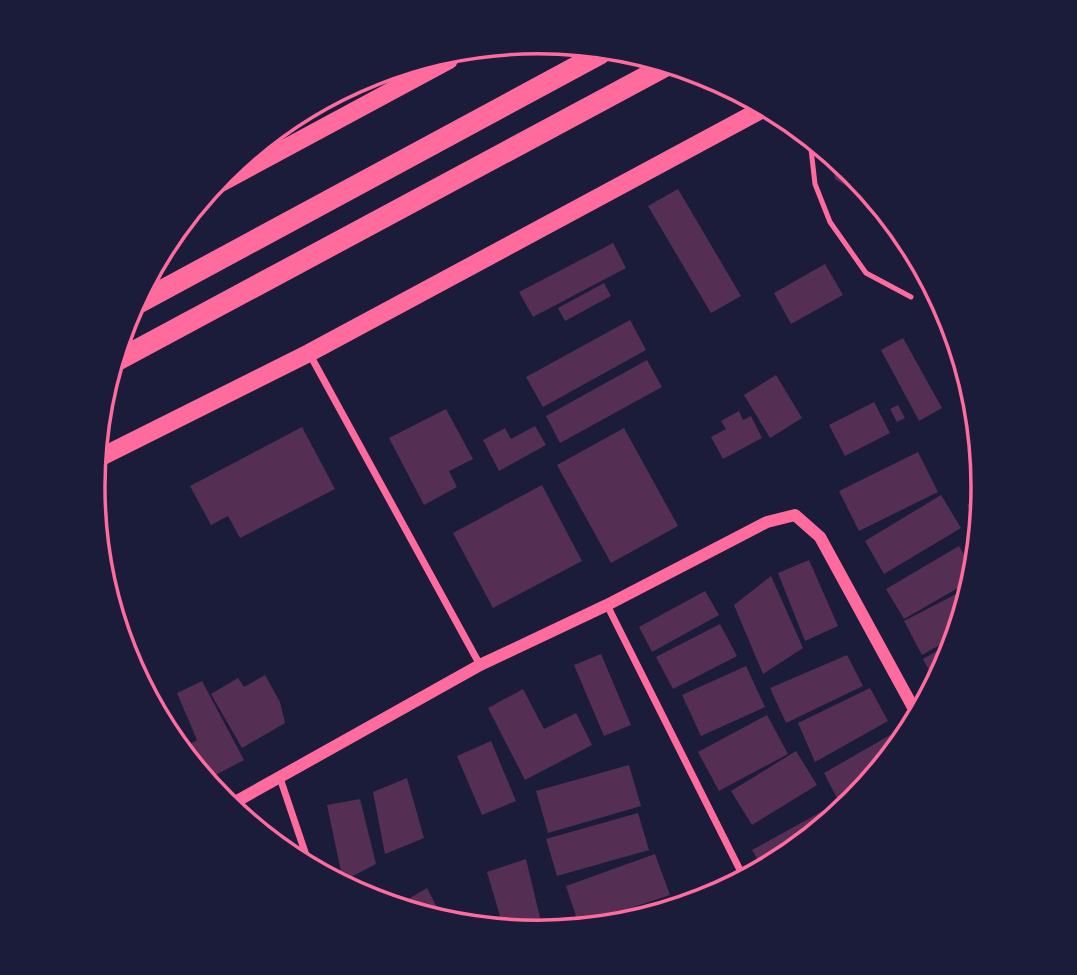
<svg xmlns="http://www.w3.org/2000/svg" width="1077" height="975" font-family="'Fira Sans Condensed',sans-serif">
<rect width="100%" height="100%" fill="#1b1b3a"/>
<path fill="#542f53" d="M 842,165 L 854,173 L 875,204 L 835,179 L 834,170 Z
M 678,189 L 741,296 L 711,313 L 648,206 Z
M 613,243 L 626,268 L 533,317 L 519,292 Z
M 825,264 L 843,295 L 791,324 L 774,293 Z
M 604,283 L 611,296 L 565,321 L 558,308 Z
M 630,320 L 646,350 L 543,407 L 526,377 Z
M 903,338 L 942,408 L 919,421 L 881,350 Z
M 647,360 L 662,387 L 560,443 L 546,416 Z
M 776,375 L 802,418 L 770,438 L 744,395 Z
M 874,402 L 890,433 L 845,456 L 829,425 Z
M 898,405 L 905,418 L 897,422 L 890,409 Z
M 446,409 L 473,459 L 449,471 L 457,487 L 424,505 L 389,438 Z
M 739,411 L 743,420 L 751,416 L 762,438 L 723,459 L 711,437 L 726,429 L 721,421 Z
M 535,426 L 546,445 L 499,471 L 483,440 L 505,428 L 511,439 Z
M 302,427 L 335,489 L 240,538 L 228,516 L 211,525 L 190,486 Z
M 624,428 L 678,526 L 611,563 L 557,465 Z
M 918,452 L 938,492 L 859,531 L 839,491 Z
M 542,485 L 582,561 L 493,608 L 453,533 Z
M 941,495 L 961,528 L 884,574 L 865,541 Z
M 982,497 L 977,523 L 967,505 Z
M 959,546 L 969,563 L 965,584 L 904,619 L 886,589 Z
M 809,560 L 838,626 L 805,641 L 778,573 Z
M 771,576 L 803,648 L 763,674 L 734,605 Z
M 705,591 L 719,615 L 652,652 L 639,627 Z
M 956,594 L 961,603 L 954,637 L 922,655 L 904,621 Z
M 720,624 L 737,656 L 673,689 L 656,657 Z
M 953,642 L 950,658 L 935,681 L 923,659 Z
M 601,654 L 631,725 L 604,736 L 574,665 Z
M 847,655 L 863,686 L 786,723 L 770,688 Z
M 746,666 L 765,707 L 701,736 L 682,695 Z
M 265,675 L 280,702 L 285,723 L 242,748 L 211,694 L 238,678 L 244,687 Z
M 202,681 L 244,760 L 208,779 L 186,747 L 197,740 L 177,693 Z
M 870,688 L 888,721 L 815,762 L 798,723 Z
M 523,689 L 544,729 L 576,713 L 592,745 L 525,780 L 488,708 Z
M 767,715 L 788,754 L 719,791 L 698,752 Z
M 892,734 L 895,740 L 853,803 L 761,865 L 752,850 L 839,802 L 824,773 Z
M 491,741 L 516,801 L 482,815 L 457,756 Z
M 796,751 L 817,785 L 752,825 L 731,791 Z
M 629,765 L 641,806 L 548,833 L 536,791 Z
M 407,778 L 424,838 L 385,854 L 373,792 Z
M 360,799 L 376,864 L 343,881 L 327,805 Z
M 638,813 L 649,850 L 557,876 L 546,839 Z
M 655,854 L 670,895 L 579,925 L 566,886 Z
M 526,859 L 543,930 L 534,932 L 503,926 L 487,872 Z
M 427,888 L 439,911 L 398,905 Z"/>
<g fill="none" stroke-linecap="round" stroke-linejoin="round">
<path stroke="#ff6b9d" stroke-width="5" d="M 815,147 L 811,149 L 815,184 L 830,222 L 866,273 L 911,297"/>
<path stroke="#ff6b9d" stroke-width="7" d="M 309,353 L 480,665
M 607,605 L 743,876
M 280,778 L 307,858"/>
<path stroke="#ff6b9d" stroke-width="12" d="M 228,806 L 480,665 L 607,605 L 767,522 L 795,515 L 820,537 L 915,711"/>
<path stroke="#ff6b9d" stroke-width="18" d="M 215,186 L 449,60
M 99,458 L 309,353 L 761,110"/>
<path stroke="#ff6b9d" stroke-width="21" d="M 135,305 L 600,54
M 118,360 L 664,67"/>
</g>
<path d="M0 0H1077V975H0ZM105 487a433 433 0 1 1 866 0a433 433 0 1 1-866 0Z" fill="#1b1b3a" fill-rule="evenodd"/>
<path fill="none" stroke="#ff6b9d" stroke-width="3.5" d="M105 487a433 433 0 1 1 866 0a433 433 0 1 1-866 0Z"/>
</svg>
